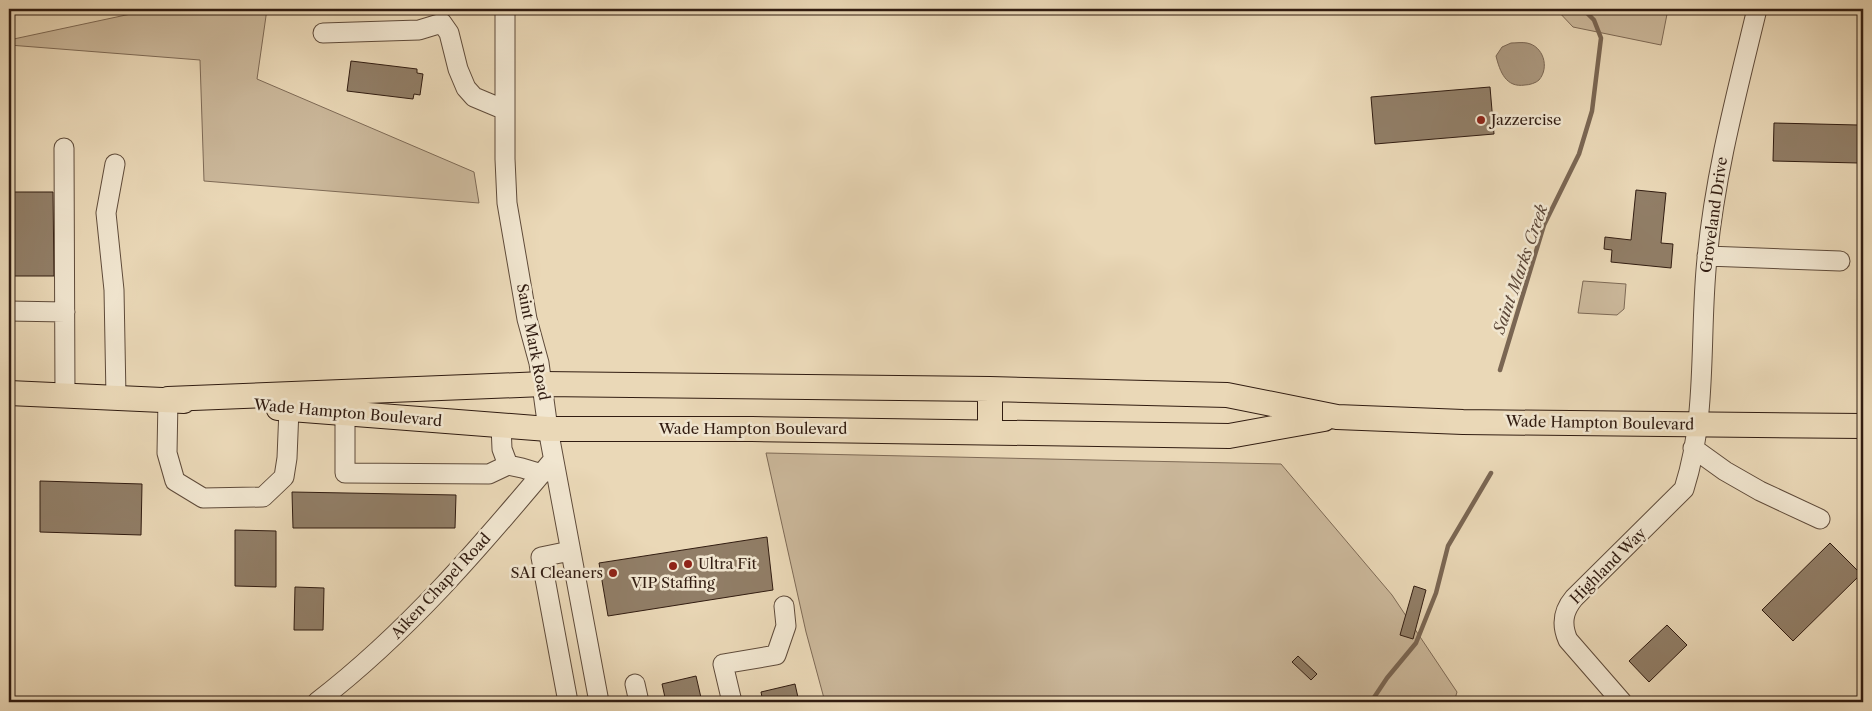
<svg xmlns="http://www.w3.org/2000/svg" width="1872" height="711" font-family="'Libre Caslon Text',serif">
<rect width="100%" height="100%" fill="#ead8b7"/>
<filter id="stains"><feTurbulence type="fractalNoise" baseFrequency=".004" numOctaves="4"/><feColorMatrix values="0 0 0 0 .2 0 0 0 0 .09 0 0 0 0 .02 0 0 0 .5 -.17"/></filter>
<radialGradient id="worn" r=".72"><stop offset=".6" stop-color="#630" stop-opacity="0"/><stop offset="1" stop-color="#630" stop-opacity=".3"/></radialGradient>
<path fill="#cbb89b" stroke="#7e6a56" d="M 154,9 L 267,9 L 257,79 L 474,172 L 479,203 L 204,181 L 200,60 L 9,45 L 9,40 Z
M 1556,9 L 1668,9 L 1661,45 L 1573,27 Z
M 1583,281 L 1626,284 L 1624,309 L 1617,315 L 1578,313 Z
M 766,453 L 1281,464 L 1392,595 L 1457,692 L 1454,702 L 825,702 L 806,632 Z"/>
<path fill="#ab987f" stroke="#7a6653" d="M 1511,43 C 1516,43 1522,42 1527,43 C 1543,46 1550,67 1539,80 C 1536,83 1529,85 1525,85 C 1506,88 1500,72 1496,56 L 1502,47 Z"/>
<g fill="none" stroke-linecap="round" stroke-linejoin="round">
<path stroke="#7a6653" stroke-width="4.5" d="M 1500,370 L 1544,225 L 1579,154 L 1592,111 L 1601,38 L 1594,20 L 1583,9
M 1371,702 L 1387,678 L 1416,643 L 1436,593 L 1448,546 L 1491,473"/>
</g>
<path fill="#917e67" stroke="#311c11" d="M 351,61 L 417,69 L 417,73 L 423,74 L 420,95 L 414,94 L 413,99 L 347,91 Z
M 1860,74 L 1863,74 L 1863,189 L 1859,189 L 1859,163 L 1773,161 L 1774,123 L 1858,125 Z
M 1490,87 L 1494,134 L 1375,144 L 1371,97 Z
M 1636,190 L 1666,193 L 1661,243 L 1673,244 L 1671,268 L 1611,262 L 1612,250 L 1604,249 L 1605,237 L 1631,240 Z
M 9,192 L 53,192 L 54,276 L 9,276 Z
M 40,481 L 142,484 L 141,535 L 40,532 Z
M 292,492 L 456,495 L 455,528 L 293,528 Z
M 235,530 L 276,531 L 276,587 L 235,586 Z
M 767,537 L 773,590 L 608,616 L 599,563 Z
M 1830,543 L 1861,574 L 1793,641 L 1762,610 Z
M 1414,586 L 1426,590 L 1413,639 L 1400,635 Z
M 295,587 L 324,588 L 323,630 L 294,630 Z
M 1667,625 L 1687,645 L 1649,682 L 1629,661 Z
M 1298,656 L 1317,674 L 1311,680 L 1292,662 Z
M 696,676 L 702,702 L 666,702 L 662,684 Z
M 795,684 L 799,702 L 763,702 L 761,692 Z"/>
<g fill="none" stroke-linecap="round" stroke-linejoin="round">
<g stroke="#5f4b3a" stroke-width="21">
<path id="minor" d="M 505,9 L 505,159 L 507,203 L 527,319 L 539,363 L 548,429 L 599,702
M 323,33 L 419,30 L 442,23 L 449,33 L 458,69 L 466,88 L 474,97 L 505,110
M 64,148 L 65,395
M 115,164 L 106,213 L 114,290 L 116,397
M 1707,256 L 1840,261
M 9,311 L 65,312
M 168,399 L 167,453 L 175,481 L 203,498 L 263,497 L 284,477 L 287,458 L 289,409
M 345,413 L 345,473 L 489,474 L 508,465
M 501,425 L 502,449 L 508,465 L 522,468 L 542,474
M 1693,448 L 1725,471 L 1760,491 L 1820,519
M 635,684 L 639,702
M 317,702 C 407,633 481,546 553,460
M 568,702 L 541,557 L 570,551
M 732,702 L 723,664 L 776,655 L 786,626 L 784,606
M 1622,702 L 1568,640 C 1561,624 1563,611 1574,598 L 1684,489 C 1708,414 1699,335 1707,259 C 1715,173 1737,92 1757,9"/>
</g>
<g stroke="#311c11" stroke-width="26">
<path id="major" d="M 990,389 L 990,432
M 9,393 L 184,401
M 168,399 L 543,384 L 990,389 L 1227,395 L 1337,417 L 1463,422 L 1863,426
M 278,408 L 548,429 L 752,429 L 1229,436 L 1324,419"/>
</g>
<use href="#minor" stroke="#f1e6d0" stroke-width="19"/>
<use href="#major" stroke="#ead8b7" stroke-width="24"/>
</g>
<g fill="#8f2418" stroke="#f1e6d0" stroke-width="2">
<circle cx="1481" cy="120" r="5"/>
<circle cx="688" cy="564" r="5"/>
<circle cx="673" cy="566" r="5"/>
<circle cx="613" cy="573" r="5"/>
</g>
<g text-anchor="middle" stroke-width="5" stroke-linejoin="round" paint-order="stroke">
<g font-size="15" fill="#311c11" stroke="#f1e6d0" text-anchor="start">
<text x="1491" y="125">Jazzercise</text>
<text x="698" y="569">Ultra Fit</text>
<text x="603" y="578" text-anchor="end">SAI Cleaners</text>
<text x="673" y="588" text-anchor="middle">VIP Staffing</text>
</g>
<g font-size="15" fill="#311c11" stroke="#f1e6d0">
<text transform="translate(1714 215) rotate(-82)" y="5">Groveland Drive</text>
<text transform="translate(533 342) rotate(79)" y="5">Saint Mark Road</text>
<text transform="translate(348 413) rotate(5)" y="5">Wade Hampton Boulevard</text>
<text transform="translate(1600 423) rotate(1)" y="5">Wade Hampton Boulevard</text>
<text x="753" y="434">Wade Hampton Boulevard</text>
<text transform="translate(1608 566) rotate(-45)" y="5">Highland Way</text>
<text transform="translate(441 586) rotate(-47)" y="5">Aiken Chapel Road</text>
</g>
<g font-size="16" font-style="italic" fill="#5c4738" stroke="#f1e6d0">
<text transform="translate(1520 269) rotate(-71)" y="6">Saint Marks Creek</text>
</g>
</g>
<rect width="1872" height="711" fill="none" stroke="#ead8b7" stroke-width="30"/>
<rect x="10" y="10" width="1852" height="691" fill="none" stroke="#311c11" stroke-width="2.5"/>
<rect x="15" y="15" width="1842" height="681" fill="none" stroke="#311c11"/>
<rect width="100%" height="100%" filter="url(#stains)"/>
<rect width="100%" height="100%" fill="url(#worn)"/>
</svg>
